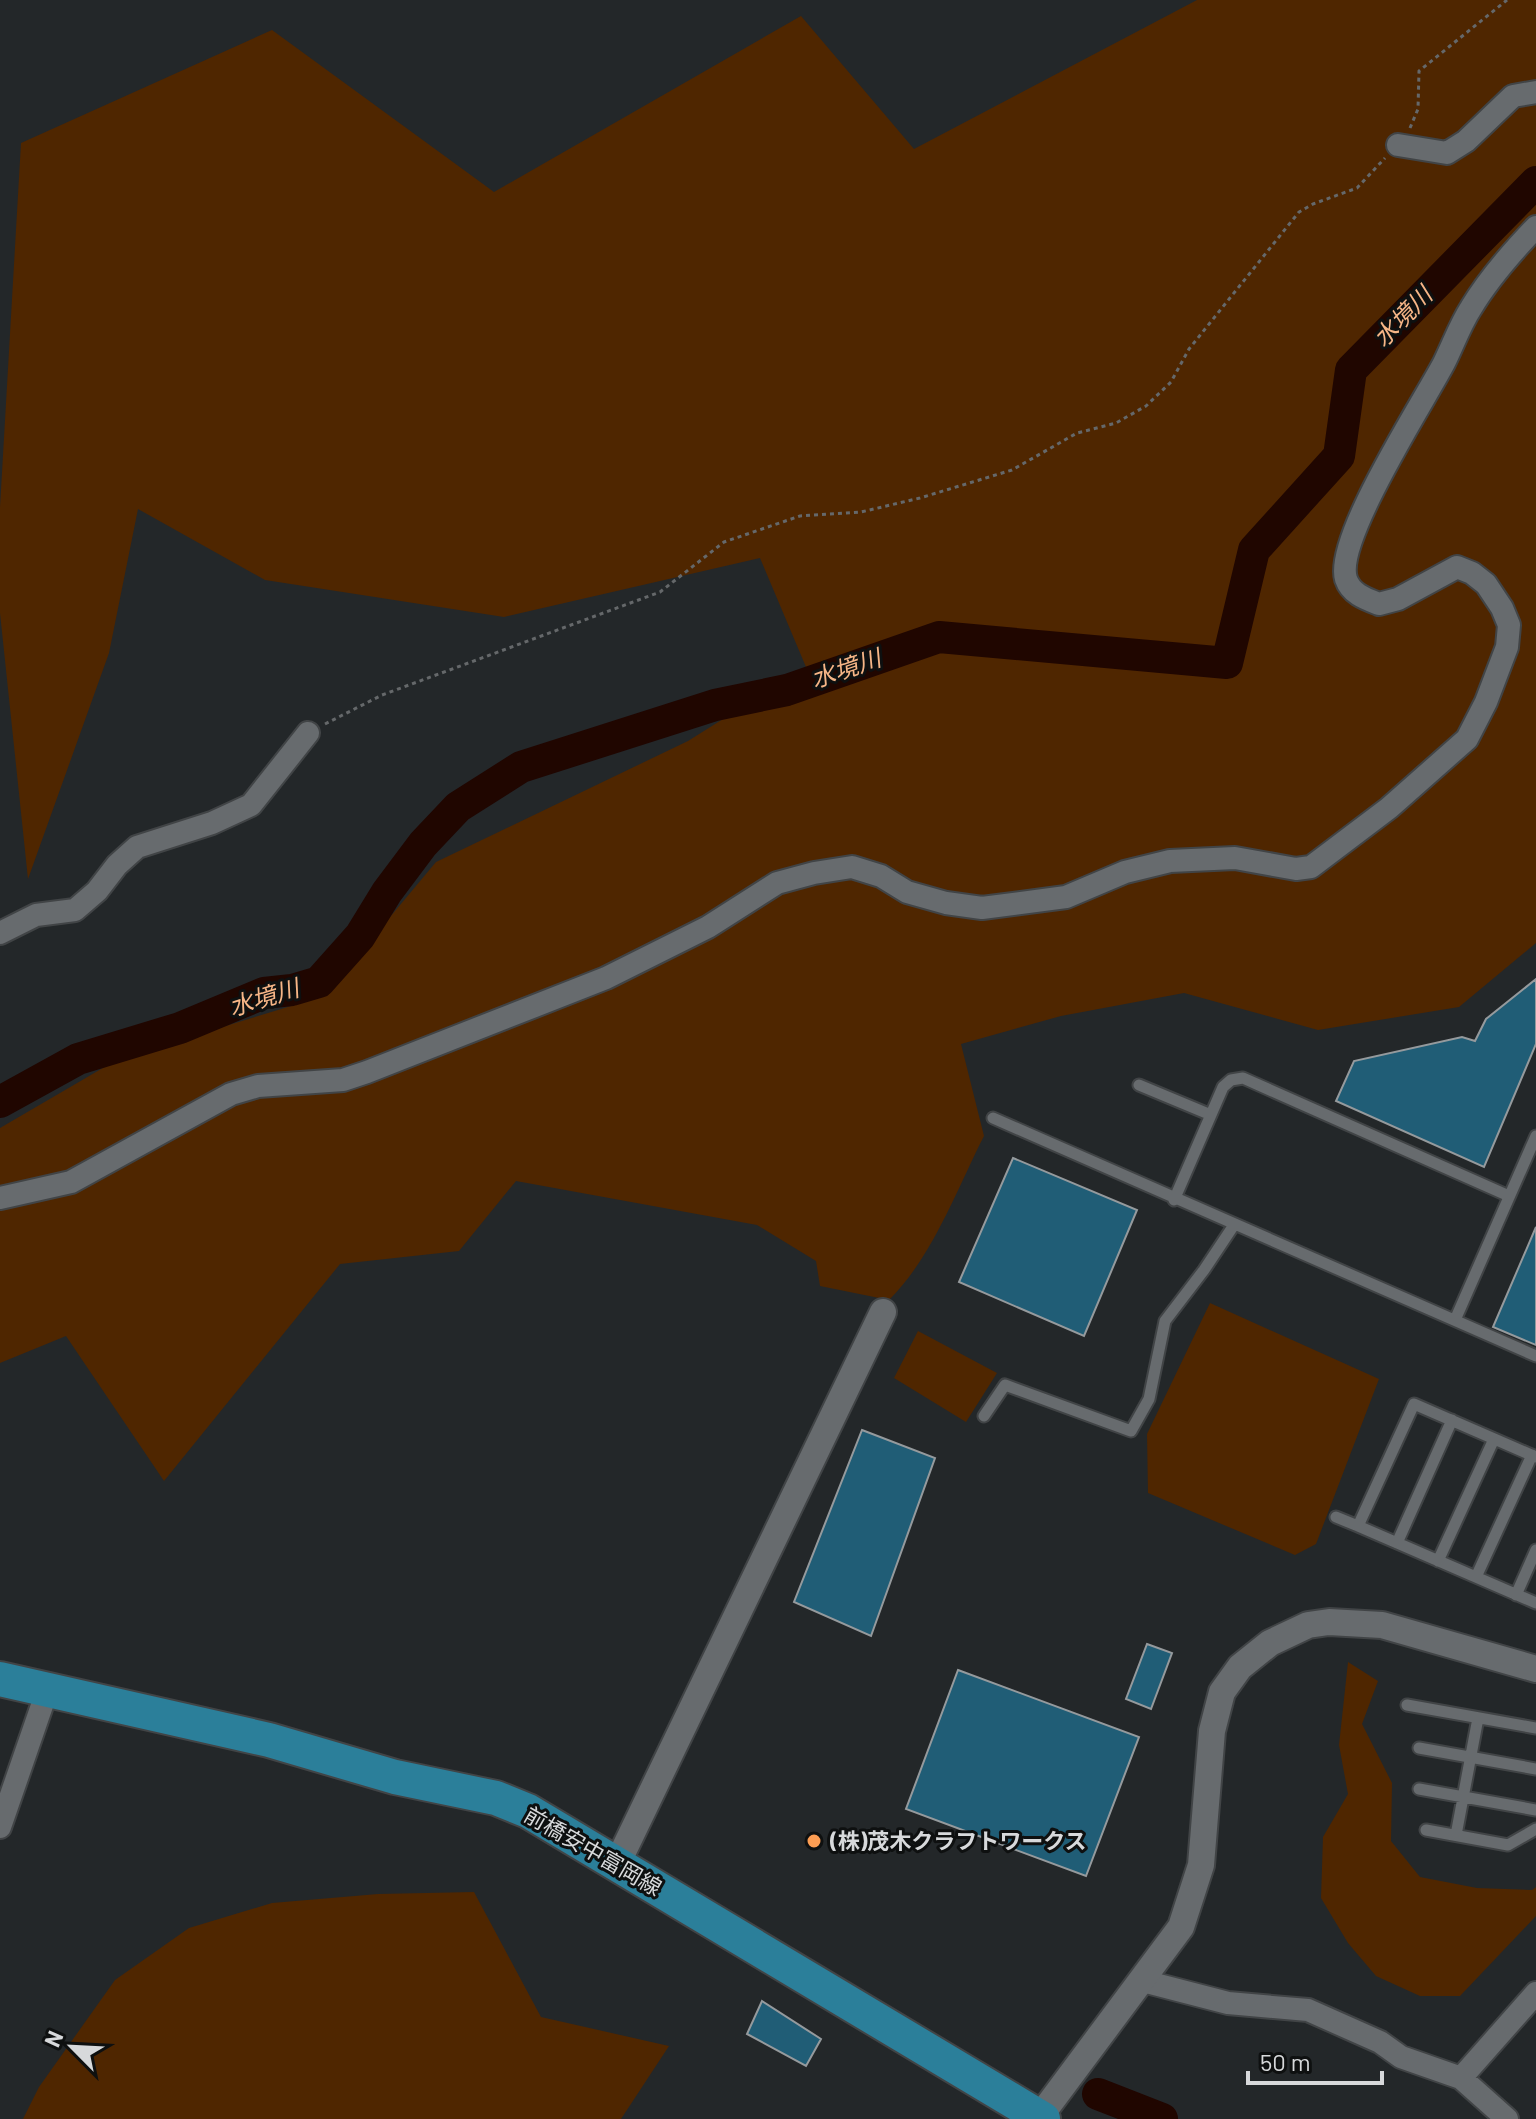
<svg xmlns="http://www.w3.org/2000/svg" width="1536" height="2119" font-family="Barlow,'Noto Sans JP',sans-serif">
<rect width="100%" height="100%" fill="#232729"/>
<path fill="#4f2600" d="M 1197,0 L 1536,0 L 1536,943 L 1459,1007 L 1318,1030 L 1184,993 L 1061,1016 L 961,1044 L 984,1136 C 956,1191 933,1256 889,1300 L 820,1286 L 816,1261 L 757,1225 L 516,1181 L 459,1251 L 340,1264 L 164,1481 L 66,1336 L 0,1363 L 0,1128 L 120,1058 L 324,996 L 436,862 L 688,741 L 806,667 L 760,558 L 504,617 L 265,580 L 138,509 L 109,653 L 28,879 L 0,613 L 0,507 L 21,143 L 272,30 L 494,192 L 801,16 L 914,149 Z
M 1210,1303 L 1379,1379 L 1316,1544 L 1295,1555 L 1148,1493 L 1147,1434 Z
M 918,1331 L 997,1373 L 966,1422 L 894,1378 Z
M 1348,1662 L 1378,1681 L 1362,1724 L 1392,1783 L 1391,1841 L 1420,1877 L 1477,1888 L 1532,1890 L 1536,1887 L 1536,1916 L 1460,1996 L 1420,1996 L 1376,1976 L 1348,1943 L 1321,1898 L 1323,1837 L 1348,1794 L 1339,1745 Z
M 474,1892 L 541,2017 L 669,2046 L 621,2119 L 23,2119 L 39,2087 L 115,1980 L 189,1928 L 272,1903 L 378,1894 Z"/>
<g fill="none" stroke-linecap="round" stroke-linejoin="round">
<path stroke="#200600" stroke-width="32" d="M 0,1102 L 78,1059 L 180,1028 L 264,993 L 292,990 L 319,982 L 360,936 L 387,892 L 423,844 L 458,807 L 521,767 L 715,705 L 787,690 L 939,637 L 1227,663 L 1254,550 L 1339,456 L 1351,370 L 1536,182
M 1098,2094 L 1162,2119"/>
</g>
<path fill="#205d76" stroke="#959a9d" stroke-width="2" d="M 1536,979 L 1536,1044 L 1484,1167 L 1336,1101 L 1354,1061 L 1462,1037 L 1475,1041 L 1486,1019 Z
M 1013,1158 L 1137,1210 L 1084,1336 L 959,1282 Z
M 1536,1227 L 1536,1345 L 1493,1327 Z
M 862,1430 L 935,1458 L 871,1636 L 794,1602 Z
M 1147,1644 L 1172,1653 L 1151,1709 L 1126,1699 Z
M 958,1670 L 1139,1737 L 1086,1876 L 906,1809 Z
M 762,2001 L 821,2039 L 806,2066 L 747,2034 Z"/>
<g fill="none" stroke-linecap="round" stroke-linejoin="round">
<g stroke="#414446" stroke-width="15">
<path id="service" d="M 1139,1085 L 1211,1115
M 993,1118 L 1536,1356
M 1174,1200 L 1223,1087 L 1231,1080 L 1243,1078 L 1509,1196
M 1455,1320 L 1536,1136
M 984,1416 L 1005,1385 L 1131,1431 L 1149,1399 L 1165,1321 L 1204,1270 L 1234,1225
M 1536,1457 L 1414,1404 L 1358,1526 L 1536,1603
M 1336,1517 L 1358,1526
M 1397,1543 L 1452,1420
M 1438,1561 L 1494,1439
M 1476,1577 L 1532,1455
M 1516,1595 L 1536,1550
M 1407,1705 L 1536,1728
M 1419,1748 L 1536,1769
M 1419,1789 L 1536,1810
M 1426,1830 L 1508,1845 L 1536,1829
M 1456,1835 L 1478,1718"/>
</g>
<g stroke="#414446" stroke-width="26">
<path id="minor" d="M 1398,145 L 1447,153 L 1466,141 L 1513,96 L 1536,92
M 0,933 L 36,915 L 75,910 L 97,891 L 117,865 L 137,847 L 212,823 L 251,805 L 308,733
M 0,1198 L 71,1182 L 231,1094 L 258,1086 L 343,1080 L 367,1072 L 606,978 L 708,927 L 777,883 L 814,873 L 852,867 L 881,876 L 907,892 L 946,903 L 982,908 L 1066,897 L 1125,872 L 1170,861 L 1235,858 L 1296,869 L 1311,867 L 1389,808 L 1467,739 L 1486,702 L 1507,647 L 1509,625 L 1502,608 L 1486,584 L 1472,573 L 1457,567 L 1398,599 L 1379,604 C 1366,599 1351,594 1346,579 C 1334,540 1423,403 1444,363 C 1453,345 1460,325 1471,308 C 1489,278 1512,252 1536,227
M 0,1827 L 47,1691
M 1143,1981 L 1228,2003 L 1308,2010 L 1380,2042 L 1401,2057 L 1461,2078 L 1507,2119
M 1461,2078 L 1536,1993"/>
</g>
<g stroke="#414446" stroke-width="30">
<path id="tertiary" d="M 617,1864 L 883,1312
M 1038,2119 L 1181,1927 L 1201,1865 L 1212,1731 L 1222,1692 L 1240,1667 L 1270,1643 L 1308,1625 L 1329,1622 L 1382,1625 L 1536,1669"/>
</g>
<g stroke="#414446" stroke-width="38">
<path id="primary" d="M 0,1679 L 269,1740 L 395,1777 L 496,1798 L 528,1811 L 1043,2119"/>
</g>
<path stroke="#65686a" stroke-width="3" stroke-dasharray="4 4" stroke-linecap="butt" d="M 1410,128 L 1418,109 L 1419,71 L 1507,0
M 325,724 L 382,695 L 660,592 L 724,542 L 800,516 L 861,512 L 920,498 L 1012,470 L 1077,433 L 1116,423 L 1146,406 L 1171,382 L 1189,349 L 1299,212 L 1313,204 L 1357,188 L 1385,158"/>
<use href="#service" stroke="#676b6e" stroke-width="11"/>
<use href="#minor" stroke="#676b6e" stroke-width="22"/>
<use href="#tertiary" stroke="#676b6e" stroke-width="26"/>
<use href="#primary" stroke="#2b7f9a" stroke-width="34"/>
</g>
<circle fill="#fc9d53" stroke="#0e1010" stroke-width="3" cx="814" cy="1841" r="8"/>
<g text-anchor="middle" stroke-width="6" stroke-linejoin="round" paint-order="stroke">
<g font-size="22" font-weight="bold" fill="#d7d9db" stroke="#0e1010" text-anchor="start">
<text x="830" y="1849">(株)茂木クラフトワークス</text>
</g>
<g font-size="22" fill="#d7d9db" stroke="#0e1010">
<text transform="translate(593 1851) rotate(30)" y="8">前橋安中富岡線</text>
</g>
<g font-size="24" font-style="italic" fill="#f7b687" stroke="#0e1010">
<text transform="translate(1403 317) rotate(-46)" y="8">水境川</text>
<text transform="translate(846 669) rotate(-19)" y="8">水境川</text>
<text transform="translate(264 998) rotate(-17)" y="8">水境川</text>
</g>
</g>
<g transform="translate(72 2047) rotate(294)" stroke="#0e1010" stroke-width="6" paint-order="stroke">
<path d="M0-6L14 30L0 20L-14 30Z" fill="#d7d9db"/>
<text y="-12" font-size="22" font-weight="bold" text-anchor="middle" fill="#d7d9db">N</text>
</g>
<path d="M1248 2071v12h134v-12" fill="none" stroke="#d7d9db" stroke-width="4"/>
<text x="1260" y="2071" font-size="24" fill="#d7d9db" stroke="#0e1010" stroke-width="6" paint-order="stroke">50 m</text>
</svg>
